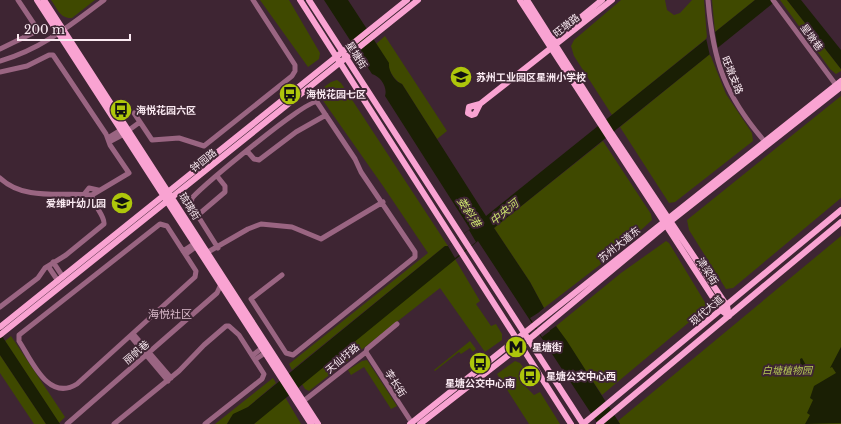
<svg xmlns="http://www.w3.org/2000/svg" width="841" height="424" font-family="'Libre Baskerville','Noto Sans SC',serif">
<rect width="100%" height="100%" fill="#3e2533"/>
<path fill="#3f4900" d="M 51,0 L 95,0 L 72,18 C 60,19 57,8 51,0 Z
M 260,0 L 289,0 L 320,53 L 319,59 L 308,67 Z
M 621,0 L 665,0 L 667,10 L 674,15 L 680,13 L 692,0 L 704,0 L 707,38 L 612,115 L 574,56 L 571,46 L 574,40 Z
M 712,0 L 755,0 L 715,32 Z
M 780,0 L 787,0 L 841,69 L 841,71 L 836,74 L 830,69 Z
M 385,36 L 447,131 L 437,139 L 402,84 C 392,81 382,54 376,44 Z
M 710,54 L 726,94 L 752,133 L 753,141 L 675,202 L 669,203 L 620,127 Z
M 337,80 L 341,83 L 448,246 L 445,246 L 292,370 L 289,364 L 428,253 L 383,186 L 317,92 L 331,82 Z
M 841,96 L 841,198 L 733,288 L 726,289 L 689,230 L 687,220 Z
M 603,141 L 651,214 L 652,220 L 618,251 L 544,308 L 530,282 L 494,228 Z
M 841,236 L 841,424 L 620,424 L 618,421 Z
M 666,241 L 669,243 L 706,304 L 706,308 L 602,395 L 556,326 L 621,273 Z
M 455,259 L 480,301 L 476,304 L 491,326 L 496,324 L 502,334 L 502,340 L 485,352 L 440,288 L 309,391 L 305,389 L 302,384 Z
M 11,336 L 65,417 L 59,423 L 5,341 Z
M 470,341 L 476,349 L 473,352 L 470,348 L 461,354 L 459,352 L 435,371 L 434,370 Z
M 0,355 L 46,424 L 34,424 L 0,373 Z
M 367,360 L 397,406 L 391,409 L 364,367 L 351,375 L 348,370 L 362,361 Z
M 515,361 L 520,363 L 527,372 L 521,376 L 523,384 L 534,395 L 540,392 L 560,424 L 529,424 L 497,374 Z
M 273,378 L 276,383 L 248,407 L 231,417 L 227,424 L 215,424 Z
M 285,397 L 301,424 L 254,424 Z"/>
<path fill="#1a1f04" d="M 324,0 L 348,0 L 389,63 C 388,71 395,82 402,84 L 486,216 L 755,0 L 777,0 L 494,228 L 530,282 L 544,308 L 538,313 L 538,314 L 549,331 L 556,326 L 567,341 L 620,424 L 598,424 L 478,241 L 254,424 L 227,424 L 233,414 L 248,407 L 445,246 L 448,246 L 470,229 L 385,96 C 388,87 380,76 372,74 Z
M 787,0 L 801,0 L 841,50 L 841,69 Z
M 0,333 L 60,424 L 46,424 L 0,355 Z
M 841,347 L 841,423 L 805,424 L 810,415 L 807,413 L 813,400 L 810,398 L 814,386 L 836,373 L 832,367 L 830,368 Z
M 802,358 L 808,369 L 801,371 L 800,359 Z"/>
<path fill="#3e2533" d="M 715,31 L 718,50 L 710,56 L 706,38 Z
M 469,230 L 476,242 L 455,258 L 448,246 Z
M 538,313 L 550,331 L 542,337 L 530,318 Z"/>
<g fill="none" stroke-linecap="round" stroke-linejoin="round">
<path stroke="#9a6582" stroke-width="5" d="M 708,0 C 713,62 725,96 766,143
M 773,0 L 836,85
M 0,49 L 35,32 L 36,27 L 18,0
M 0,61 C 40,50 71,25 104,0
M 0,72 L 27,66 L 49,55 L 53,55 L 106,134 L 110,145 L 129,173 L 92,195 C 62,192 24,201 0,178
M 134,113 L 152,140 L 179,138 L 204,146 L 292,76 L 295,71 L 295,65 L 253,0
M 129,130 L 140,122
M 108,138 L 121,130
M 109,142 L 124,134
M 247,151 L 254,159 L 259,160 L 296,132 L 326,115
M 85,193 L 89,188 L 98,190
M 198,215 L 225,192 L 225,186 L 217,176
M 160,224 L 167,226 L 196,271 L 195,277 L 77,384 C 48,402 32,361 19,341 L 19,335 Z
M 218,248 L 191,205 L 192,198 C 204,185 306,99 317,102 L 355,159 L 361,172 L 415,252 L 415,257 L 293,355 L 286,353 L 251,299 L 282,275
M 183,251 L 195,243
M 208,252 L 248,229 L 261,224 L 292,227 L 321,239 L 383,202
M 186,254 L 197,246
M 53,262 L 63,277
M 48,266 L 58,281
M 0,307 L 38,278 L 45,268 L 66,255 L 104,224 C 105,215 93,206 92,195
M 134,335 L 171,378
M 131,337 L 168,381
M 366,352 L 412,423
M 253,355 L 262,348
M 256,359 L 265,353
M 301,403 L 366,352 L 367,349 L 397,324
M 67,424 L 217,293 L 222,282
M 114,424 L 179,371 L 204,345 L 226,326 L 229,326 L 239,335 L 264,374 L 262,379 L 205,424"/>
<path stroke="#f9a3d2" stroke-width="6" d="M 37,0 L 311,424
M 44,0 L 318,424
M 300,0 L 571,424
M 309,0 L 583,424
M 520,0 L 721,310 L 729,316
M 527,0 L 612,134 L 727,306 L 729,316
M 552,43 L 553,40 L 602,0
M 480,104 L 475,114 L 472,115 L 468,113 L 469,107 L 480,104 L 612,0
M 0,327 L 407,0
M 0,335 L 418,0
M 410,424 L 841,81
M 420,424 L 533,336 L 671,221 L 841,87
M 583,424 L 841,210
M 599,424 L 841,222"/>
</g>
<defs>
<g id="school-disc" transform="scale(1.15)"><circle r="9.5" fill="#aec60b" stroke="#3e2533"/><path d="M0-5L7-2L0 1L-7-2ZM-4 1L0 2.5L4 1V4Q0 6-4 4Z" fill="#111"/></g>
<g id="bus-disc" transform="scale(1.15)"><circle r="9.5" fill="#aec60b" stroke="#3e2533"/><path d="M-5-6H5V4H4V6H2V4H-2V6H-4V4H-5ZM-3.5-4V0h7V-4ZM-3.5 1.2v1.5H-2V1.2ZM2 1.2v1.5H3.5V1.2Z" fill="#111"/></g>
<g id="metro-disc" transform="scale(1.15)"><circle r="9.5" fill="#aec60b" stroke="#3e2533"/><path d="M-5.5 5V-5H-3L0 0L3-5H5.5V5H3V-.5L0 4L-3-.5V5Z" fill="#111"/></g>
</defs>
<g fill-rule="evenodd">
<use href="#school-disc" x="461" y="77"/>
<use href="#bus-disc" x="290" y="94"/>
<use href="#bus-disc" x="121" y="110"/>
<use href="#school-disc" x="122" y="203"/>
<use href="#metro-disc" x="516" y="347"/>
<use href="#bus-disc" x="480" y="363"/>
<use href="#bus-disc" x="530" y="376"/>
</g>
<g text-anchor="middle" stroke-width="4" stroke-linejoin="round" paint-order="stroke">
<g font-size="10" fill="#faeaf2" stroke="#3e2533">
<text transform="translate(566 25) rotate(-39)" y="4">旺墩路</text>
<text transform="translate(812 37) rotate(54)" y="4">星墩巷</text>
<text transform="translate(357 55) rotate(57)" y="4">星塘街</text>
<text transform="translate(733 75) rotate(68)" y="4">旺墩支路</text>
<text transform="translate(203 160) rotate(-39)" y="4">钟园路</text>
<text transform="translate(190 206) rotate(58)" y="4">琉璃街</text>
<text transform="translate(619 244) rotate(-39)" y="4">苏州大道东</text>
<text transform="translate(708 271) rotate(57)" y="4">津梁街</text>
<text transform="translate(706 310) rotate(-40)" y="4">现代大道</text>
<text transform="translate(136 352) rotate(-41)" y="4">丽帆巷</text>
<text transform="translate(342 358) rotate(-40)" y="4">天仙圩路</text>
<text transform="translate(396 383) rotate(57)" y="4">李长街</text>
</g>
<g font-size="10" font-weight="bold" fill="#faeaf2" stroke="#3e2533" text-anchor="start">
<text x="476" y="81">苏州工业园区星洲小学校</text>
<text x="306" y="98">海悦花园七区</text>
<text x="136" y="114">海悦花园六区</text>
<text x="106" y="207" text-anchor="end">爱维叶幼儿园</text>
<text x="532" y="351">星塘街</text>
<text x="546" y="380">星塘公交中心西</text>
<text x="480" y="387" text-anchor="middle">星塘公交中心南</text>
</g>
<g font-size="10" font-style="italic" fill="#b7cb57" stroke="#3e2533">
<text x="787" y="374">白塘植物园</text>
</g>
<g font-size="11" font-style="italic" fill="#cce26e" stroke="#3e2533">
<text transform="translate(469 212) rotate(57)" y="4">娄斜港</text>
<text transform="translate(504 212) rotate(-39)" y="4">中央河</text>
</g>
<g font-size="11" fill="#d9b9ca" stroke="#3e2533">
<text x="170" y="318">海悦社区</text>
</g>
</g>
<path d="M18 34v6h112v-6" fill="none" stroke="#faeaf2" stroke-width="2"/>
<text x="24" y="34" font-size="12" fill="#faeaf2" stroke="#3e2533" stroke-width="3" paint-order="stroke">200 m</text>
</svg>
